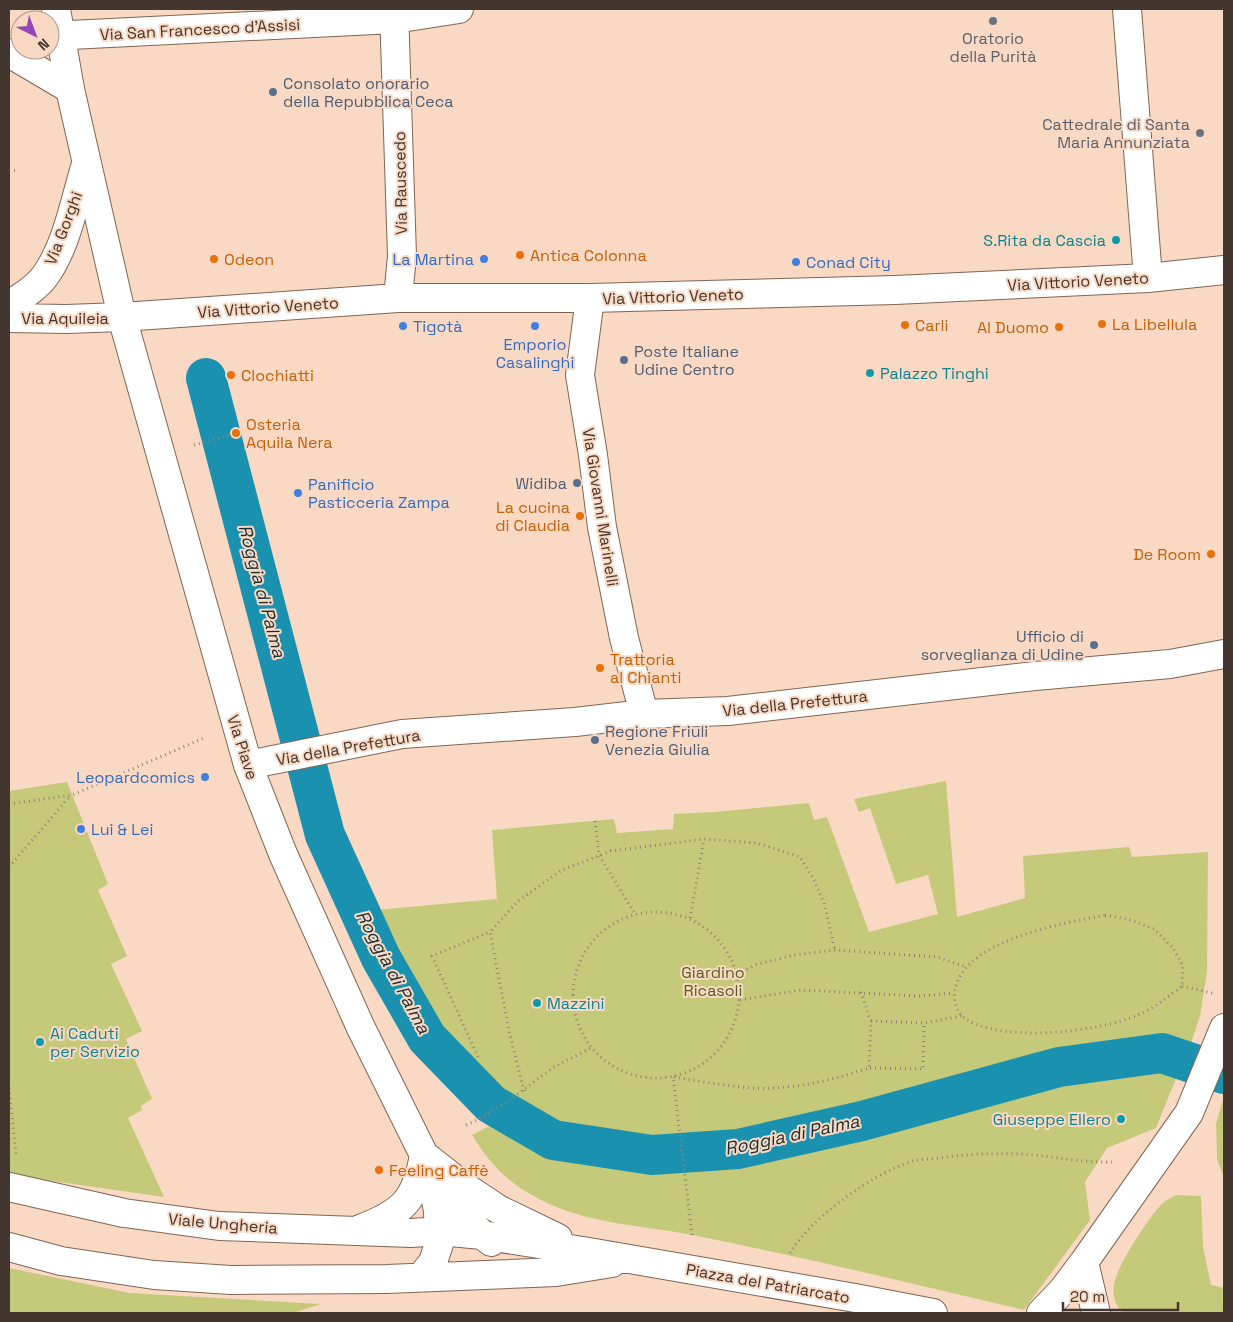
<svg xmlns="http://www.w3.org/2000/svg" width="1233" height="1322" font-family="'Space Grotesk',sans-serif">
<rect width="100%" height="100%" fill="#f9d9c4"/>
<path fill="#c5ca7b" d="M 946,781 L 957,917 L 1025,898 L 1023,856 L 1129,847 L 1132,857 L 1208,852 L 1207,972 L 1200,1016 L 1190,1046 L 1168,1041 L 1141,1043 L 1065,1056 L 902,1102 L 771,1131 L 727,1137 L 651,1140 L 568,1134 L 540,1123 L 507,1103 L 454,1047 L 431,1016 L 376,910 L 497,899 L 492,830 L 614,819 L 617,833 L 673,829 L 674,814 L 715,812 L 809,803 L 814,820 L 827,817 L 869,932 L 938,914 L 928,875 L 896,884 L 870,808 L 859,812 L 854,799 Z
M 67,782 L 108,884 L 98,890 L 127,956 L 111,964 L 142,1031 L 126,1039 L 152,1099 L 141,1106 L 142,1110 L 128,1118 L 164,1197 L 38,1179 L 9,1172 L 9,791 Z
M 1162,1064 L 1179,1071 L 1156,1128 L 1107,1148 L 1085,1182 L 1090,1220 L 1024,1310 C 914,1284 803,1257 692,1235 C 640,1225 587,1224 539,1199 C 509,1184 489,1163 472,1135 L 505,1118 L 549,1147 L 657,1163 L 683,1164 L 744,1156 L 1065,1072 Z
M 1224,1096 L 1224,1178 L 1217,1159 L 1216,1124 Z
M 1176,1195 L 1201,1196 L 1203,1247 L 1211,1285 L 1224,1288 L 1224,1313 L 1123,1313 C 1116,1306 1112,1296 1114,1285 C 1117,1265 1146,1222 1160,1206 C 1164,1201 1171,1198 1176,1195 Z
M 9,1268 L 130,1293 L 321,1304 L 293,1313 L 9,1313 Z"/>
<g fill="none" stroke-linecap="round" stroke-linejoin="round">
<path stroke="#1a92af" stroke-width="40" d="M 206,378 L 325,835 L 381,958 L 427,1038 L 491,1104 L 553,1140 L 652,1155 L 738,1149 L 862,1121 L 1059,1067 L 1162,1053 L 1224,1074"/>
<g stroke="#816553" stroke-width="30">
<path id="minor" d="M 394,9 L 402,256 L 398,298
M 1127,9 L 1148,278
M 50,36 L 395,19 L 459,9
M 9,53 L 70,89
M 590,298 L 580,375 L 593,455 L 602,527 L 624,638 L 644,714
M 9,304 C 21,298 37,287 45,276 C 67,246 75,199 86,164
M 9,318 L 66,319 L 122,317 L 398,298 L 590,298 L 895,290 L 1148,278 L 1224,270
M 248,765 L 402,734 L 575,722 L 644,714 L 728,711 L 1035,676 L 1170,664 L 1224,654
M 1084,1262 L 1096,1313
M 1041,1313 L 1063,1290 L 1084,1262 L 1189,1113 L 1224,1028"/>
</g>
<g stroke="#816553" stroke-width="30">
<path id="tertiary" d="M 56,9 L 70,89 L 122,317 L 248,765 L 283,854 L 361,1028 L 424,1155 L 434,1190 L 438,1211 L 439,1244 L 433,1262 L 421,1277
M 424,1155 L 465,1187 L 498,1209 L 558,1238
M 438,1174 C 454,1198 469,1225 491,1242
M 9,1187 L 124,1213 L 219,1226 L 411,1233 L 440,1231 L 482,1235 L 589,1252 L 855,1298 L 933,1313
M 360,1229 C 402,1213 416,1201 424,1155
M 9,1247 L 61,1261 L 154,1275 L 231,1280 L 387,1279 L 556,1272 L 612,1263"/>
</g>
<path stroke="#958072" stroke-width="3" stroke-dasharray="1 4" stroke-linecap="butt" d="M 9,170 L 18,171
M 194,445 L 230,435
M 9,804 L 72,795 L 204,738
M 595,821 L 599,855 L 635,914
M 9,867 L 71,795
M573 995a83 83 0 1 1 166 0a83 83 0 1 1-166 0Z
M 1105,915 L 1131,920 L 1154,929 L 1173,948 L 1183,966 L 1182,986 C 1168,997 1154,1008 1138,1015 C 1100,1032 998,1044 963,1017 C 956,1011 953,998 955,989 C 967,939 1061,924 1105,915 Z
M 690,918 L 704,839
M 738,974 L 755,965 L 794,955 L 835,950 L 937,957 L 966,967
M 1182,986 L 1216,994
M 740,1000 L 801,990 L 919,996 L 954,993
M 871,1021 L 924,1023 L 962,1016
M 478,1057 L 432,956 L 490,932
M 870,1068 L 923,1069 L 924,1023
M 9,1088 L 16,1154
M 524,1091 L 509,1031 L 490,932 L 518,901 L 562,870 L 611,851 L 704,839 L 757,843 L 800,857 L 813,878 L 824,903 L 835,950
M 466,1125 C 499,1111 524,1088 553,1068 C 565,1060 579,1055 591,1048
M 692,1235 L 673,1077 C 699,1081 726,1086 753,1088 C 793,1090 832,1080 869,1068 L 871,1021 L 861,992
M 790,1253 C 812,1217 873,1173 913,1161 C 921,1159 930,1159 939,1158 C 967,1154 993,1153 1022,1154 C 1052,1156 1082,1163 1112,1162
M 1221,1313 L 1224,1309"/>
<use href="#minor" stroke="#fff" stroke-width="28"/>
<use href="#tertiary" stroke="#fff" stroke-width="28"/>
</g>
<g fill="#6b7280" stroke="#f9d9c4" stroke-width="2">
<circle cx="993" cy="21" r="5"/>
<circle cx="1200" cy="133" r="5"/>
</g>
<g fill="#5c6f8a" stroke="#f9d9c4" stroke-width="2">
<circle cx="273" cy="92" r="5"/>
<circle cx="624" cy="360" r="5"/>
<circle cx="577" cy="483" r="5"/>
<circle cx="1094" cy="645" r="5"/>
<circle cx="595" cy="740" r="5"/>
</g>
<g fill="#0f9aa8" stroke="#f9d9c4" stroke-width="2">
<circle cx="1116" cy="240" r="5"/>
<circle cx="870" cy="373" r="5"/>
<circle cx="537" cy="1003" r="5"/>
<circle cx="40" cy="1042" r="5"/>
<circle cx="1121" cy="1119" r="5"/>
</g>
<g fill="#e8710a" stroke="#f9d9c4" stroke-width="2">
<circle cx="520" cy="255" r="5"/>
<circle cx="214" cy="259" r="5"/>
<circle cx="1102" cy="324" r="5"/>
<circle cx="905" cy="325" r="5"/>
<circle cx="1059" cy="327" r="5"/>
<circle cx="231" cy="375" r="5"/>
<circle cx="236" cy="433" r="5"/>
<circle cx="580" cy="516" r="5"/>
<circle cx="1211" cy="554" r="5"/>
<circle cx="600" cy="668" r="5"/>
<circle cx="379" cy="1170" r="5"/>
</g>
<g fill="#3f7fe0" stroke="#f9d9c4" stroke-width="2">
<circle cx="484" cy="259" r="5"/>
<circle cx="796" cy="262" r="5"/>
<circle cx="403" cy="326" r="5"/>
<circle cx="535" cy="326" r="5"/>
<circle cx="298" cy="493" r="5"/>
<circle cx="205" cy="777" r="5"/>
<circle cx="81" cy="829" r="5"/>
</g>
<g text-anchor="middle" stroke-width="4" stroke-linejoin="round" paint-order="stroke">
<g font-size="16" fill="#43362e" stroke="#f9d9c4">
<text transform="translate(200 29) rotate(-3)" y="6">Via San Francesco d'Assisi</text>
<text transform="translate(400 183) rotate(-91)" y="6">Via Rauscedo</text>
<text transform="translate(63 228) rotate(-69)" y="6">Via Gorghi</text>
<text transform="translate(1078 281) rotate(-3)" y="6">Via Vittorio Veneto</text>
<text transform="translate(673 296) rotate(-2)" y="6">Via Vittorio Veneto</text>
<text transform="translate(268 307) rotate(-4)" y="6">Via Vittorio Veneto</text>
<text x="65" y="324">Via Aquileia</text>
<text transform="translate(601 507) rotate(81)" y="6">Via Giovanni Marinelli</text>
<text transform="translate(795 703) rotate(-6)" y="6">Via della Prefettura</text>
<text transform="translate(243 747) rotate(72)" y="6">Via Piave</text>
<text transform="translate(348 747) rotate(-10)" y="6">Via della Prefettura</text>
<text transform="translate(223 1223) rotate(5)" y="6">Viale Ungheria</text>
<text transform="translate(768 1283) rotate(10)" y="6">Piazza del Patriarcato</text>
</g>
<g font-size="16" fill="#5b616d" stroke="#f9d9c4">
<text x="993" y="44">Oratorio<tspan x="993" dy="18">della Purità</tspan></text>
<text x="1190" y="130" text-anchor="end">Cattedrale di Santa<tspan x="1190" dy="18">Maria Annunziata</tspan></text>
</g>
<g font-size="16" fill="#4e5e75" stroke="#f9d9c4" text-anchor="start">
<text x="283" y="89">Consolato onorario<tspan x="283" dy="18">della Repubblica Ceca</tspan></text>
<text x="634" y="357">Poste Italiane<tspan x="634" dy="18">Udine Centro</tspan></text>
<text x="567" y="489" text-anchor="end">Widiba</text>
<text x="1084" y="642" text-anchor="end">Ufficio di<tspan x="1084" dy="18">sorveglianza di Udine</tspan></text>
<text x="605" y="737">Regione Friuli<tspan x="605" dy="18">Venezia Giulia</tspan></text>
</g>
<g font-size="16" fill="#0d838f" stroke="#f9d9c4" text-anchor="start">
<text x="1106" y="246" text-anchor="end">S.Rita da Cascia</text>
<text x="880" y="379">Palazzo Tinghi</text>
<text x="547" y="1009">Mazzini</text>
<text x="50" y="1039">Ai Caduti<tspan x="50" dy="18">per Servizio</tspan></text>
<text x="1111" y="1125" text-anchor="end">Giuseppe Ellero</text>
</g>
<g font-size="16" fill="#c56008" stroke="#f9d9c4" text-anchor="start">
<text x="530" y="261">Antica Colonna</text>
<text x="224" y="265">Odeon</text>
<text x="1112" y="330">La Libellula</text>
<text x="915" y="331">Carli</text>
<text x="1049" y="333" text-anchor="end">Al Duomo</text>
<text x="241" y="381">Clochiatti</text>
<text x="246" y="430">Osteria<tspan x="246" dy="18">Aquila Nera</tspan></text>
<text x="570" y="513" text-anchor="end">La cucina<tspan x="570" dy="18">di Claudia</tspan></text>
<text x="1201" y="560" text-anchor="end">De Room</text>
<text x="610" y="665">Trattoria<tspan x="610" dy="18">al Chianti</tspan></text>
<text x="389" y="1176">Feeling Caffè</text>
</g>
<g font-size="16" fill="#366cbe" stroke="#f9d9c4" text-anchor="start">
<text x="474" y="265" text-anchor="end">La Martina</text>
<text x="806" y="268">Conad City</text>
<text x="413" y="332">Tigotà</text>
<text x="535" y="350" text-anchor="middle">Emporio<tspan x="535" dy="18">Casalinghi</tspan></text>
<text x="308" y="490">Panificio<tspan x="308" dy="18">Pasticceria Zampa</tspan></text>
<text x="195" y="783" text-anchor="end">Leopardcomics</text>
<text x="91" y="835">Lui &amp; Lei</text>
</g>
<g font-size="16" fill="#595c20" stroke="#f9d9c4">
<text x="713" y="978">Giardino<tspan x="713" dy="18">Ricasoli</tspan></text>
</g>
<g font-size="18" font-style="italic" fill="#1a2d33" stroke="#f9d9c4">
<text transform="translate(262 591) rotate(75)" y="6">Roggia di Palma</text>
<text transform="translate(393 972) rotate(62)" y="6">Roggia di Palma</text>
<text transform="translate(792 1135) rotate(-12)" y="6">Roggia di Palma</text>
</g>
</g>
<rect width="1233" height="1322" fill="none" stroke="#43362e" stroke-width="20"/>
<g transform="translate(35 35) rotate(138)"><circle r="24" fill="#f9d9c4" stroke="#b09888"/>
<path d="M0-4L9 19L0 12L-9 19Z" fill="#9646b6"/>
<text y="-8" font-size="14" font-weight="bold" text-anchor="middle" fill="#43362e">N</text>
</g>
<path d="M1063 1302v8h115v-8" fill="none" stroke="#43362e" stroke-width="2.5"/>
<text x="1070" y="1302" font-size="15" fill="#43362e" stroke="#f9d9c4" stroke-width="4" paint-order="stroke">20 m</text>
</svg>
